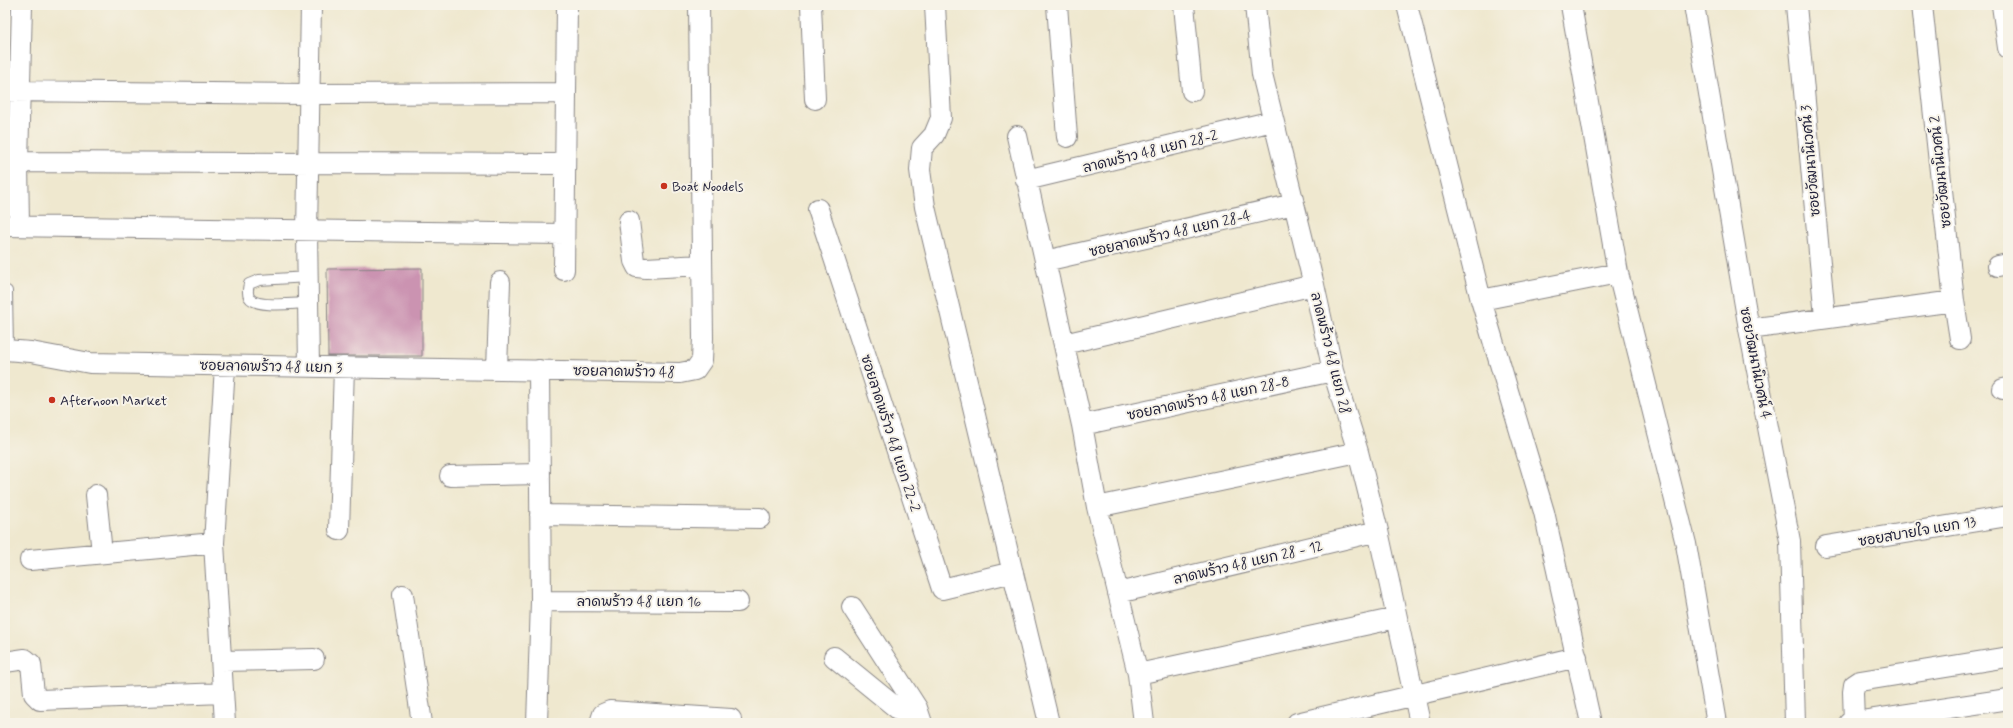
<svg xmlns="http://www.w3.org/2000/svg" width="2013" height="728" font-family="Mynerve,'Playpen Sans Thai',sans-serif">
<rect width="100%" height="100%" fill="#f7f3e8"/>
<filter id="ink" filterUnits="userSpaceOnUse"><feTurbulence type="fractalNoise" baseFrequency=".025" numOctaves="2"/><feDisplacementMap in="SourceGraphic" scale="8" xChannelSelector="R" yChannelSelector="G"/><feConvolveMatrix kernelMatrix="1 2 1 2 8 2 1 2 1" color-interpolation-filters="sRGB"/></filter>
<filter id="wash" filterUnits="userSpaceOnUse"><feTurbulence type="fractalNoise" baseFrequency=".012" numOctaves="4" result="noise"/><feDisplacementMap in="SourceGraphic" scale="16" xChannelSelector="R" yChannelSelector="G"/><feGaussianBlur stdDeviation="0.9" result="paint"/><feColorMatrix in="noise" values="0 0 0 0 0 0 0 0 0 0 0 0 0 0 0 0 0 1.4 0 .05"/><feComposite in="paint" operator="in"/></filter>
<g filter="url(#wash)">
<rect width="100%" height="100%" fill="#efe8cf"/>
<g id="blocks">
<path fill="#cb93b1" d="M 422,268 L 422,356 L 328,356 L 327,269 Z"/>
</g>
</g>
<g filter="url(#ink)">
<use href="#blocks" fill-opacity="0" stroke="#888585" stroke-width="1"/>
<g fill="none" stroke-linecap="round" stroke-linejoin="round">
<g stroke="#888585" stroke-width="12">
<path id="lane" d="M 308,277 L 259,280 L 249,284 C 248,288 247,293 249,297 C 256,309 296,303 308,303
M 7,291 L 8,350"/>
</g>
<g stroke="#888585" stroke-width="22">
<path id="street" d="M 811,5 L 815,99
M 935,5 L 941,118 L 934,135 L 922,148 L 920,170 L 925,207 L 1049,723
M 1057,5 L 1067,137
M 1184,5 L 1192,91
M 1255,5 L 1262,74 L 1314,285 L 1333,371 L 1358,452 L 1378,531 L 1420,723
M 1407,5 L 1481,300 L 1544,512 L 1591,723
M 1571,5 L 1618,273 L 1686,544 L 1717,723
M 1694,5 L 1749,329 L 1790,541 L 1795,723
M 1796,5 L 1825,317
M 1922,5 L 1954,301 L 1960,339
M 2002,5 L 2008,48
M 5,91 L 309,94 L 565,93
M 1017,136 L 1082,425 L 1097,507 L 1138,674 L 1144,723
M 18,162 L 564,164
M 1026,180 L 1273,121
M 818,209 L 942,589 L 1013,572
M 629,221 L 634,261 L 637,267 L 646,268 L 702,265
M 19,225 L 18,162 L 22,5
M 5,226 L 564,234
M 1045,261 L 1294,204
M 1998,266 L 2008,264
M 564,270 L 567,5
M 1481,300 L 1618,273
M 1749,329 L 1954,301
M 1064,344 L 1314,285
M 5,350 L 31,352 L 90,363 L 680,373 L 695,370 L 702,360 L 703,338 L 699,5
M 225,366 L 214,543 L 225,723
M 309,366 L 307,232 L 311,5
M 497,369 L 500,282
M 2003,389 L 2008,388
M 1082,425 L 1333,371
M 450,476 L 540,474
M 96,495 L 102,553
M 1097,507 L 1358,452
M 540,515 L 760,518
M 339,530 L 344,367
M 1826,546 L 2008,516
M 30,560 L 214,543
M 1118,593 L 1378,531
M 403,595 L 422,723
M 541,601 L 738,602
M 852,607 L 917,708 L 922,723
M 834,657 L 915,723
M 221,661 L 314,659
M 5,662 L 25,659 L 31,664 L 34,694 L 40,700 L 223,693
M 1138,674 L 1397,618
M 1854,722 L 1853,692 L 1854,685 L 1860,681 L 2008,657
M 537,723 L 541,601 L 539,370
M 600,723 L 603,714 L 610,711 L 731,719
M 1297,723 L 1577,657
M 1849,723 L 2008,699"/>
</g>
<use href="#lane" stroke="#fff" stroke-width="10"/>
<use href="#street" stroke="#fff" stroke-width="20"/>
</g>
</g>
<g fill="#c8321e" stroke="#f7f3e8" stroke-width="1.5">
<circle cx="664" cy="186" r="4"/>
<circle cx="52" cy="400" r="4"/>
</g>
<g text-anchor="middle" stroke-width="4" stroke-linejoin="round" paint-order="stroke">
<g font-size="14" fill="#22223b" stroke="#f7f3e8">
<text transform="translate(1150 151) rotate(-14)" y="5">ลาดพร้าว 48 แยก 28-2</text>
<text transform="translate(1810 161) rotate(-95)" y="5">ซอยวัฒนานิเวศน์ 3</text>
<text transform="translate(1940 172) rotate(-96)" y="5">ซอยวัฒนานิเวศน์ 2</text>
<text transform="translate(1170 233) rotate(-13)" y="5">ซอยลาดพร้าว 48 แยก 28-4</text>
<text transform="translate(1331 353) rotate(76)" y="5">ลาดพร้าว 48 แยก 28</text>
<text transform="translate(1756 363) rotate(79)" y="5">ซอยวัฒนานิเวศน์ 4</text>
<text transform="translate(271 366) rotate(1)" y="5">ซอยลาดพร้าว 48 แยก 3</text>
<text transform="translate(624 371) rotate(1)" y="5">ซอยลาดพร้าว 48</text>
<text transform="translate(1208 398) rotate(-12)" y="5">ซอยลาดพร้าว 48 แยก 28-8</text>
<text transform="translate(891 433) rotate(72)" y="5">ซอยลาดพร้าว 48 แยก 22-2</text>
<text transform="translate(1917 531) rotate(-10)" y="5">ซอยสบายใจ แยก 13</text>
<text transform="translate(1248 562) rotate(-13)" y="5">ลาดพร้าว 48 แยก 28 - 12</text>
<text x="639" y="606">ลาดพร้าว 48 แยก 16</text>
</g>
<g font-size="14" fill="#22223b" stroke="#f7f3e8" text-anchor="start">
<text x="672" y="191">Boat Noodels</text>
<text x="60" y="405">Afternoon Market</text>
</g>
</g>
<rect width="2013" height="728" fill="none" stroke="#f7f3e8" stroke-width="20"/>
</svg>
